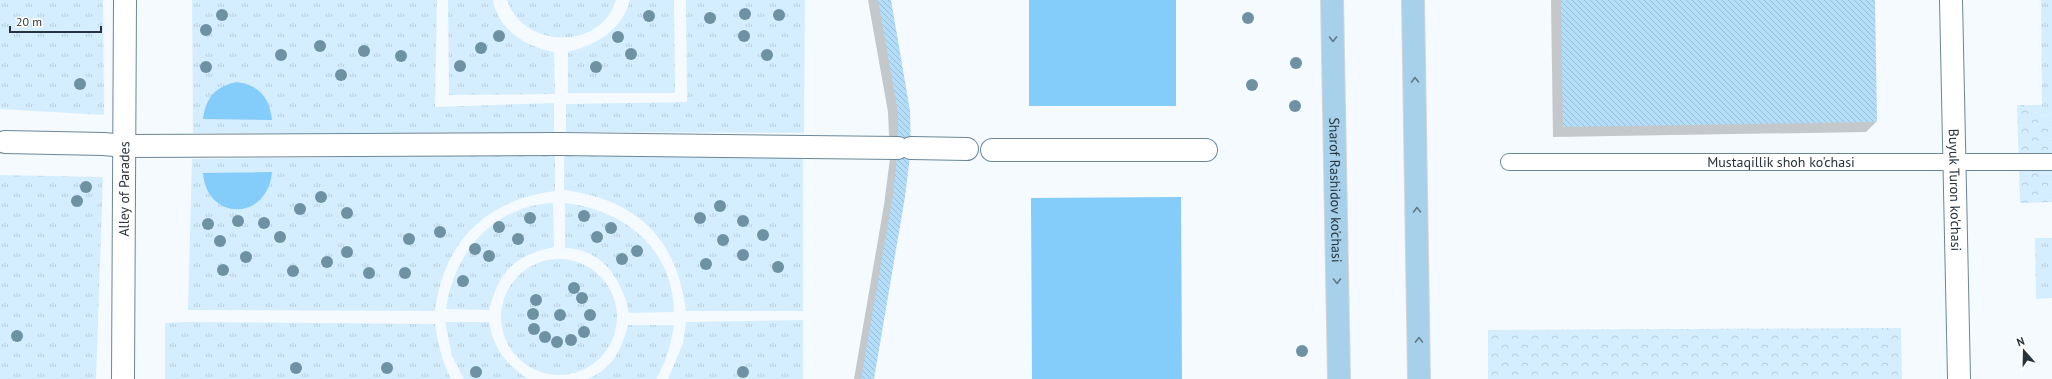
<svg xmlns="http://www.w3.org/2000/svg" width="2052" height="379" font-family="'PT Sans',sans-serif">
<defs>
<pattern id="grass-tufts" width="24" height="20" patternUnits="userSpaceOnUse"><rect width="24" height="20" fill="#d5eeff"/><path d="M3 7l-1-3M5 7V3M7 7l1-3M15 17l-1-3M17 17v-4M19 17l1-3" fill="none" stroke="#b7cddb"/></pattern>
<pattern id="forest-crowns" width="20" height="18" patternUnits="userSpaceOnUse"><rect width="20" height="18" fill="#d5eeff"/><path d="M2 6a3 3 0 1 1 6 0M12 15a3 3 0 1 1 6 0" fill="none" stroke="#b7cddb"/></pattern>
<pattern id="building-back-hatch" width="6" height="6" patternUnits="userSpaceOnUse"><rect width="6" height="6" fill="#b3ddf9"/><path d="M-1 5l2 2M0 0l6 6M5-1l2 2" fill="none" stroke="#9abed6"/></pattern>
</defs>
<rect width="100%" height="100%" fill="#f5fafe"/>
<path fill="url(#grass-tufts)" d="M 0,0 L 103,0 L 104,115 L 0,109 Z
M 192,0 L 437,0 L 435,107 L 554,103 L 554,134 L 193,133 Z
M 448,0 L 493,0 C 498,30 527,47 554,52 L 555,94 L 449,95 Z
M 507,0 L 616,0 C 601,51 523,49 507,0 Z
M 630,0 L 674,0 L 675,93 L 568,93 L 568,52 C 596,45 622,30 630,0 Z
M 686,0 L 805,0 L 804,133 L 566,132 L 566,104 L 687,102 Z
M 2041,0 L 2052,0 L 2052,113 L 2044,116 L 2017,105 L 2042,105 Z
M 555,155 L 555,191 C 486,200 444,241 435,311 L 188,310 L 192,159 Z
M 564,155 L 803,156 L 803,311 L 686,311 C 676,237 637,200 564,190 Z
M 0,175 L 103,177 L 96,379 L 0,379 Z
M 553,203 L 554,247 C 513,256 500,271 489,310 L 446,309 C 454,252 493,206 553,203 Z
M 565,203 C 625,210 673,249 674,312 L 629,313 C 622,280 603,249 565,248 Z
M 2035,238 L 2052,238 L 2052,298 L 2036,299 Z
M501 317a58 58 0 1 1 116 0a58 58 0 1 1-116 0Z
M 803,320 L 803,379 L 668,379 L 683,343 L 686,322 Z
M 188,322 L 435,324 C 438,344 442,361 451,379 L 165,379 L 165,323 Z
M 445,322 L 489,322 C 494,348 505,364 528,379 L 464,379 L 452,356 Z
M 628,325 L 674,325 C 671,345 666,362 656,379 L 588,379 C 614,367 621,350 628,325 Z"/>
<path fill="url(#forest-crowns)" d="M 2017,105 L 2044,116 L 2052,113 L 2052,202 L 2020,203 Z
M 1901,328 L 1902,379 L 1488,379 L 1488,330 Z"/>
<path fill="#84ccfa" d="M 1029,0 L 1176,0 L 1176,106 L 1029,106 Z
M 237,82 C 259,85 270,98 272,120 L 203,119 C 206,97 216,86 237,82 Z
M 272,172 C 268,221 207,222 203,173 Z
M 1181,197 L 1182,379 L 1032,379 L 1031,198 Z"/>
<path fill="#0003" d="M 868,0 L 890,0 L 908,101 L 873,379 L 854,379 L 884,205 L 890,158 L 888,112 Z
M 1551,0 L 1874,0 L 1876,122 L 1866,132 L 1553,137 Z"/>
<path fill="url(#building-back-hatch)" d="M 878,0 L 891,0 L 910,111 L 911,148 L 905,197 L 874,379 L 861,379 L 893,195 L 898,148 L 898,113 Z
M 1561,0 L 1875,0 L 1877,122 L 1563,127 Z"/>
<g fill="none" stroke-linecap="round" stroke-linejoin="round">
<g stroke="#6b8698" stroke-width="18">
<g id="lane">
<path id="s1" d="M 1509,162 L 2052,162"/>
</g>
</g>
<g stroke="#6b8698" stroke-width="24">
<g id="street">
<path id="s2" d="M 1951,0 L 1959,379"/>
<path d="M 5,142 L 104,144 L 124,146 L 560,144 L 898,148"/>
<path d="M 911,148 L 967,149"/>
<path d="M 992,150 L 1206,150"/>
<path id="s3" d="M 123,379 L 125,0"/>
</g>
</g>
<g stroke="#d4d6d8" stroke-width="24">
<g id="primary">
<path id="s4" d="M 1332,0 L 1339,379"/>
<path d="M 1413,0 L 1419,379"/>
</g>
</g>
<use href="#lane" stroke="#fff" stroke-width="16"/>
<use href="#street" stroke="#fff" stroke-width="22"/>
<use href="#primary" stroke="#a7d0ea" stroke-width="22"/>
</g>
<g fill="#6e92a4">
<circle cx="745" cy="14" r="6"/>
<circle cx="222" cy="15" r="6"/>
<circle cx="779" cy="15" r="6"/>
<circle cx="649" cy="16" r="6"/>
<circle cx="710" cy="18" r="6"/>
<circle cx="1248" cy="18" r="6"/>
<circle cx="206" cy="30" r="6"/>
<circle cx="499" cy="36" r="6"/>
<circle cx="744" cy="36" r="6"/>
<circle cx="618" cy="37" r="6"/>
<circle cx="320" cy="46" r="6"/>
<circle cx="481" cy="48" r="6"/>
<circle cx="364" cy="51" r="6"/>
<circle cx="631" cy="54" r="6"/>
<circle cx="281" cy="55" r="6"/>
<circle cx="767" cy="55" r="6"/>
<circle cx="401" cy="56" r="6"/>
<circle cx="1296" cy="63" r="6"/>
<circle cx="460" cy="66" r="6"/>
<circle cx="206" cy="67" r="6"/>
<circle cx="596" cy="67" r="6"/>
<circle cx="341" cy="75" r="6"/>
<circle cx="80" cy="84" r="6"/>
<circle cx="1252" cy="85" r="6"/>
<circle cx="1295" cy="106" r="6"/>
<circle cx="86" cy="187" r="6"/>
<circle cx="321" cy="197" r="6"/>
<circle cx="77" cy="201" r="6"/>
<circle cx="720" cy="206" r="6"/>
<circle cx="300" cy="209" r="6"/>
<circle cx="347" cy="213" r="6"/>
<circle cx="584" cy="216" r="6"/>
<circle cx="530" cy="218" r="6"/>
<circle cx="700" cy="218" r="6"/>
<circle cx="238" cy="221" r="6"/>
<circle cx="743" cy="221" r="6"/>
<circle cx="264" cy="223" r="6"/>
<circle cx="208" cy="224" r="6"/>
<circle cx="499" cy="227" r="6"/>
<circle cx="611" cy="228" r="6"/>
<circle cx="440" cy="232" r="6"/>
<circle cx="763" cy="235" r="6"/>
<circle cx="280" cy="237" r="6"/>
<circle cx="597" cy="237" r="6"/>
<circle cx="409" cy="239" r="6"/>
<circle cx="518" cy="239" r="6"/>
<circle cx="723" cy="240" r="6"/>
<circle cx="220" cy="241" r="6"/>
<circle cx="475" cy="249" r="6"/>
<circle cx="637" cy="251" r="6"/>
<circle cx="347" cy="252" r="6"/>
<circle cx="743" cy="255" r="6"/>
<circle cx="489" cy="256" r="6"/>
<circle cx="246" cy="257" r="6"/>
<circle cx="622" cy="259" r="6"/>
<circle cx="327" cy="262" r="6"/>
<circle cx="706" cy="264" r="6"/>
<circle cx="778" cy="267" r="6"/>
<circle cx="223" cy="270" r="6"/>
<circle cx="293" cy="271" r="6"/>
<circle cx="369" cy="273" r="6"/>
<circle cx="405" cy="273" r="6"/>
<circle cx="463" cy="281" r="6"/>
<circle cx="574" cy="288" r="6"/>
<circle cx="582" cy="298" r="6"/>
<circle cx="536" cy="300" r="6"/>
<circle cx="533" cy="314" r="6"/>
<circle cx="560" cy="315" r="6"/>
<circle cx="590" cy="315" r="6"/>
<circle cx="534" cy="329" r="6"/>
<circle cx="584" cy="332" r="6"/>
<circle cx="17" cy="336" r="6"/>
<circle cx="545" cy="337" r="6"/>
<circle cx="571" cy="340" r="6"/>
<circle cx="557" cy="342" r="6"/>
<circle cx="1302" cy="351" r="6"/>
<circle cx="296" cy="368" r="6"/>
<circle cx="387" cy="368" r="6"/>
<circle cx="476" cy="372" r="6"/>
<circle cx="743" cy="372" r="6"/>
</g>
<defs><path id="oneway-chevron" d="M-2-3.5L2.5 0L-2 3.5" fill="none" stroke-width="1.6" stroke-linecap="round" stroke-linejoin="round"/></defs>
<g stroke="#617a8a">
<use href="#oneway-chevron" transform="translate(1333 39) rotate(89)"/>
<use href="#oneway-chevron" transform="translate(1415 80) rotate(-91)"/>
<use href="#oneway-chevron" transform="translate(1417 210) rotate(-91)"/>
<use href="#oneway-chevron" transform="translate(1337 281) rotate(89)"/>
<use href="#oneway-chevron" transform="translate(1419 340) rotate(-91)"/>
</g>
<g text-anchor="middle" stroke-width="3" stroke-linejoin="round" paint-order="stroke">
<g font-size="14" fill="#28333b" stroke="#fff">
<text dy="5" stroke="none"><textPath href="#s1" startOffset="272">Mustaqillik shoh ko'chasi</textPath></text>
<text dy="5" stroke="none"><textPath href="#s3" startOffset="190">Alley of Parades</textPath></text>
<text dy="5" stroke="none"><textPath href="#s4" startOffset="190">Sharof Rashidov ko'chasi</textPath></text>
<text dy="5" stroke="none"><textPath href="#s2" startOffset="190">Buyuk Turon ko'chasi</textPath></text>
</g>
</g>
<g transform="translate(2024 351) rotate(340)" stroke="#ffffff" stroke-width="3" paint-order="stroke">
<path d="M0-3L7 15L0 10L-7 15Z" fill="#28333b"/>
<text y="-6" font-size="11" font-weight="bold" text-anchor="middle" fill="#28333b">N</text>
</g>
<path d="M10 26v6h91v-6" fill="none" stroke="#28333b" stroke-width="2"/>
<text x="16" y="26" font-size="12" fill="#28333b" stroke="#ffffff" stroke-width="3" paint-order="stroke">20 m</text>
</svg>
